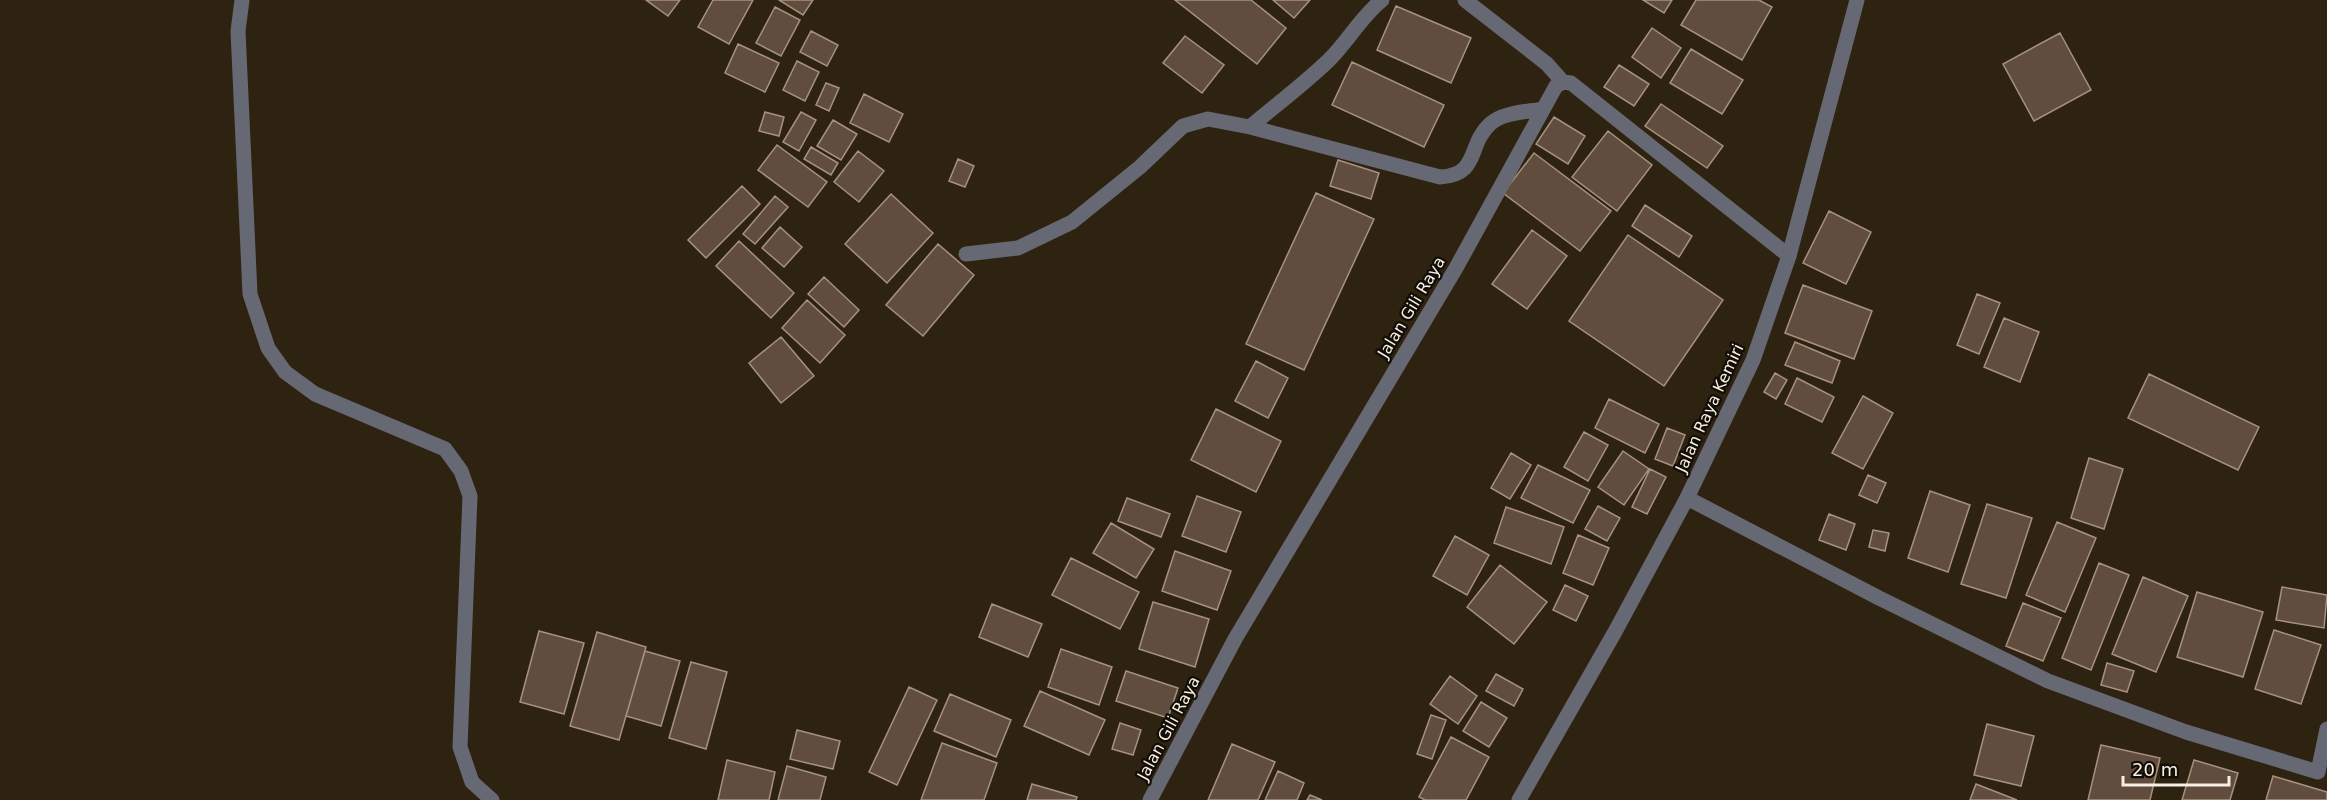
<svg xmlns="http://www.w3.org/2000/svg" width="2327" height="800" font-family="'DejaVu Sans',sans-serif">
<rect width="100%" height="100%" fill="#2e2210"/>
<path fill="#614d3e" stroke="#a79181" stroke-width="1.5" d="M 646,0 L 680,0 L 668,16 Z
M 713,0 L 753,0 L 729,44 L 698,27 Z
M 779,0 L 813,0 L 803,15 Z
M 1175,0 L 1251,0 L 1286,28 L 1257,64 Z
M 1273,0 L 1310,0 L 1294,18 Z
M 1643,0 L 1672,0 L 1664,13 Z
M 1696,0 L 1759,0 L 1772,7 L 1742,60 L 1681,25 Z
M 1396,6 L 1471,38 L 1451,83 L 1377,50 Z
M 775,7 L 800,20 L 781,56 L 756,43 Z
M 1652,28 L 1681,48 L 1661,78 L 1632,57 Z
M 811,31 L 838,45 L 827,66 L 800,52 Z
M 2060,33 L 2091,90 L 2034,121 L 2003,64 Z
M 1185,36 L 1224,65 L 1202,93 L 1163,63 Z
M 738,44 L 779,63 L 765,92 L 725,73 Z
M 1691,49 L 1743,80 L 1722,114 L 1670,83 Z
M 797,61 L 819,72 L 805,101 L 783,90 Z
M 1352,62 L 1444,105 L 1424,147 L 1332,105 Z
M 1619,65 L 1649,84 L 1634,106 L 1604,87 Z
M 826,83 L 839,88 L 829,111 L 816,105 Z
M 864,94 L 903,114 L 889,142 L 850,123 Z
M 1661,104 L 1723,146 L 1707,168 L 1645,126 Z
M 765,112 L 784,117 L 779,136 L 759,131 Z
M 801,112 L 816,120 L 799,151 L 783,142 Z
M 1554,117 L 1585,136 L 1568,164 L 1536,144 Z
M 833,120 L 857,134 L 841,160 L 817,146 Z
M 1608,131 L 1652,165 L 1617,211 L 1572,177 Z
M 777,145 L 827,182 L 808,207 L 758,170 Z
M 811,147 L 838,163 L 831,175 L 804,159 Z
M 858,151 L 884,171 L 859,202 L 834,182 Z
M 1534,153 L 1611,211 L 1580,251 L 1503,193 Z
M 958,159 L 974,166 L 965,187 L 949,181 Z
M 1338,160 L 1379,173 L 1371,199 L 1330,186 Z
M 742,186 L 760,204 L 706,258 L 688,240 Z
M 1316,193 L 1374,219 L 1304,370 L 1246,344 Z
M 891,194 L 933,233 L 887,283 L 845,244 Z
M 775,196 L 788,207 L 755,244 L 743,234 Z
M 1645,205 L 1692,236 L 1679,257 L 1632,226 Z
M 1829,211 L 1871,232 L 1846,284 L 1803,263 Z
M 780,227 L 802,247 L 784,267 L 762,248 Z
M 1532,230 L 1567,256 L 1527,309 L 1492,284 Z
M 1628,235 L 1723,300 L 1664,386 L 1569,321 Z
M 739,241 L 794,293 L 771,318 L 716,266 Z
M 938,244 L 974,275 L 923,336 L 886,305 Z
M 824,277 L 859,310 L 844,327 L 808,294 Z
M 1803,285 L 1872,311 L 1854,359 L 1785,333 Z
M 1977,294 L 2000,303 L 1979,354 L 1957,345 Z
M 807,300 L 845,335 L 820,363 L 782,328 Z
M 2004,318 L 2039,332 L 2020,382 L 1984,367 Z
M 781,337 L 814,376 L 781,403 L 749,363 Z
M 1795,342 L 1840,361 L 1832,383 L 1785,365 Z
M 1256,361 L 1288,378 L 1268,418 L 1235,401 Z
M 1775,373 L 1787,380 L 1776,399 L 1764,392 Z
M 2149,374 L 2259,427 L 2238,470 L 2128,418 Z
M 1797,378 L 1834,397 L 1822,422 L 1785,404 Z
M 1863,396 L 1893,413 L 1863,469 L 1832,453 Z
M 1609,399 L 1659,424 L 1645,453 L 1595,428 Z
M 1216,409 L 1281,441 L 1256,492 L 1191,460 Z
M 1667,428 L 1685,435 L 1673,466 L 1655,459 Z
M 1584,432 L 1608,445 L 1588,481 L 1564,467 Z
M 1623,451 L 1649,469 L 1624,505 L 1598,487 Z
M 1511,453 L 1531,465 L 1510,499 L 1491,488 Z
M 2089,458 L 2123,469 L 2104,529 L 2071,518 Z
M 1538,465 L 1590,490 L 1573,523 L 1521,498 Z
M 1650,469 L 1666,477 L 1647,514 L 1632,507 Z
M 1868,475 L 1886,483 L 1877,503 L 1859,495 Z
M 1930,491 L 1970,505 L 1948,572 L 1908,558 Z
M 1197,496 L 1241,512 L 1226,552 L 1182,536 Z
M 1127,498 L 1170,514 L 1161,537 L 1118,521 Z
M 1987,504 L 2032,518 L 2006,598 L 1961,584 Z
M 1598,506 L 1620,518 L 1607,541 L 1585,529 Z
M 1506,507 L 1564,527 L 1551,564 L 1494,543 Z
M 1829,514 L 1855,524 L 1846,550 L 1819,540 Z
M 2057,522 L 2096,538 L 2065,612 L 2026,595 Z
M 1111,523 L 1154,549 L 1136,578 L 1093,553 Z
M 1873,530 L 1889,533 L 1885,551 L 1869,547 Z
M 1578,535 L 1609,548 L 1593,585 L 1563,573 Z
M 1455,536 L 1489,555 L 1467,595 L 1433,576 Z
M 1175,551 L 1231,571 L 1217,610 L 1162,591 Z
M 1071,558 L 1139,592 L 1120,629 L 1052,595 Z
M 2099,563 L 2129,575 L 2091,670 L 2062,658 Z
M 1500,565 L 1547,602 L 1514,644 L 1467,607 Z
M 2143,577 L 2188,596 L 2156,672 L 2112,654 Z
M 1565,585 L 1588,596 L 1576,621 L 1553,610 Z
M 2282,587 L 2327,595 L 2324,628 L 2276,620 Z
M 2197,592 L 2263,612 L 2243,677 L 2177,657 Z
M 1153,602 L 1209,619 L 1195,667 L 1139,649 Z
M 2023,603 L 2061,618 L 2043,661 L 2006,646 Z
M 992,604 L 1042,624 L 1028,657 L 979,637 Z
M 2274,630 L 2321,645 L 2301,704 L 2255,689 Z
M 539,631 L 584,643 L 564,714 L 520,702 Z
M 597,632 L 646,647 L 619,740 L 570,726 Z
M 1061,649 L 1112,667 L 1099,705 L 1048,687 Z
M 645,651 L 680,661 L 661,726 L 626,716 Z
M 691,662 L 727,672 L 706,749 L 669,738 Z
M 2107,663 L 2134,671 L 2127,692 L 2101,685 Z
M 1126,671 L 1178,688 L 1168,718 L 1116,701 Z
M 1496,674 L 1523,689 L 1514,706 L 1486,691 Z
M 1450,676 L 1477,696 L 1458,724 L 1430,704 Z
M 909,687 L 937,700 L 897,785 L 869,772 Z
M 1040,691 L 1105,720 L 1089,755 L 1024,726 Z
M 950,694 L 1011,720 L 996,757 L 934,731 Z
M 1481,702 L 1507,718 L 1489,747 L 1463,731 Z
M 1431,715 L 1446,720 L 1432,759 L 1417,754 Z
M 1120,723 L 1141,730 L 1133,755 L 1112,749 Z
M 1987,724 L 2034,736 L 2021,786 L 1974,775 Z
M 797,730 L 840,741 L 833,769 L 790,759 Z
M 1451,737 L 1489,757 L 1466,800 L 1425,800 L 1419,797 Z
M 942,743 L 997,763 L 984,800 L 921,800 Z
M 1232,744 L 1275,762 L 1258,800 L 1208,800 Z
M 2101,745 L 2160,758 L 2150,800 L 2088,800 Z
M 727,760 L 775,772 L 769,800 L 718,800 Z
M 2194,760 L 2238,773 L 2230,800 L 2182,800 Z
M 787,766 L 826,777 L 820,800 L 778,800 Z
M 1278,771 L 1304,783 L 1297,800 L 1265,800 Z
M 2273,776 L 2327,792 L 2327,800 L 2266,800 Z
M 1032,784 L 1077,797 L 1076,800 L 1027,800 Z
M 1976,784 L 2017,800 L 1970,800 Z
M 1310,795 L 1322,800 L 1307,800 Z"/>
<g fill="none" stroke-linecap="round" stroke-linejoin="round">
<path stroke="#666973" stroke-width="15" d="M 242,0 L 238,31 L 250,294 L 268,348 L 285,372 L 315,394 L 445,449 L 461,471 L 470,496 L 460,747 L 472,782 L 492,800
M 1465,0 L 1547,64 L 1563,82
M 1250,127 C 1276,105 1304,84 1329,60 C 1348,41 1361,17 1382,0
M 966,254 L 1018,248 L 1072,222 L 1140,167 L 1183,126 L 1208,119 L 1250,127 L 1440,177 C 1480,175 1467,145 1490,124 C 1503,112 1527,112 1543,109
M 1687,498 L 1879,598 L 2048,681 L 2186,732 L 2318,772 L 2327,729
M 1150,800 L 1235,639 L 1456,268 L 1556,86 L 1563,82 L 1571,83 L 1789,256"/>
<path stroke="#666973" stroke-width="15" d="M 1519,800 L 1616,630 L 1687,498 L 1753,360 L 1789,256 L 1857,0"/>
</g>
<g text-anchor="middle" stroke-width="4.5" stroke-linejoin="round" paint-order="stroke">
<g font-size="16" fill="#f7efe3" stroke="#120d06">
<text transform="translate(1411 307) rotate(-59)" y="6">Jalan Gili Raya</text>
<text transform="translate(1709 408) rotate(-65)" y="6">Jalan Raya Kemiri</text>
<text transform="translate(1168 728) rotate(-62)" y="6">Jalan Gili Raya</text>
</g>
</g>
<path d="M2123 776v9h106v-9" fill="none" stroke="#f7efe3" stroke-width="3"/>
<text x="2132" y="776" font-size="18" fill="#f7efe3" stroke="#120d06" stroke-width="4.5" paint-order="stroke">20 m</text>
</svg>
